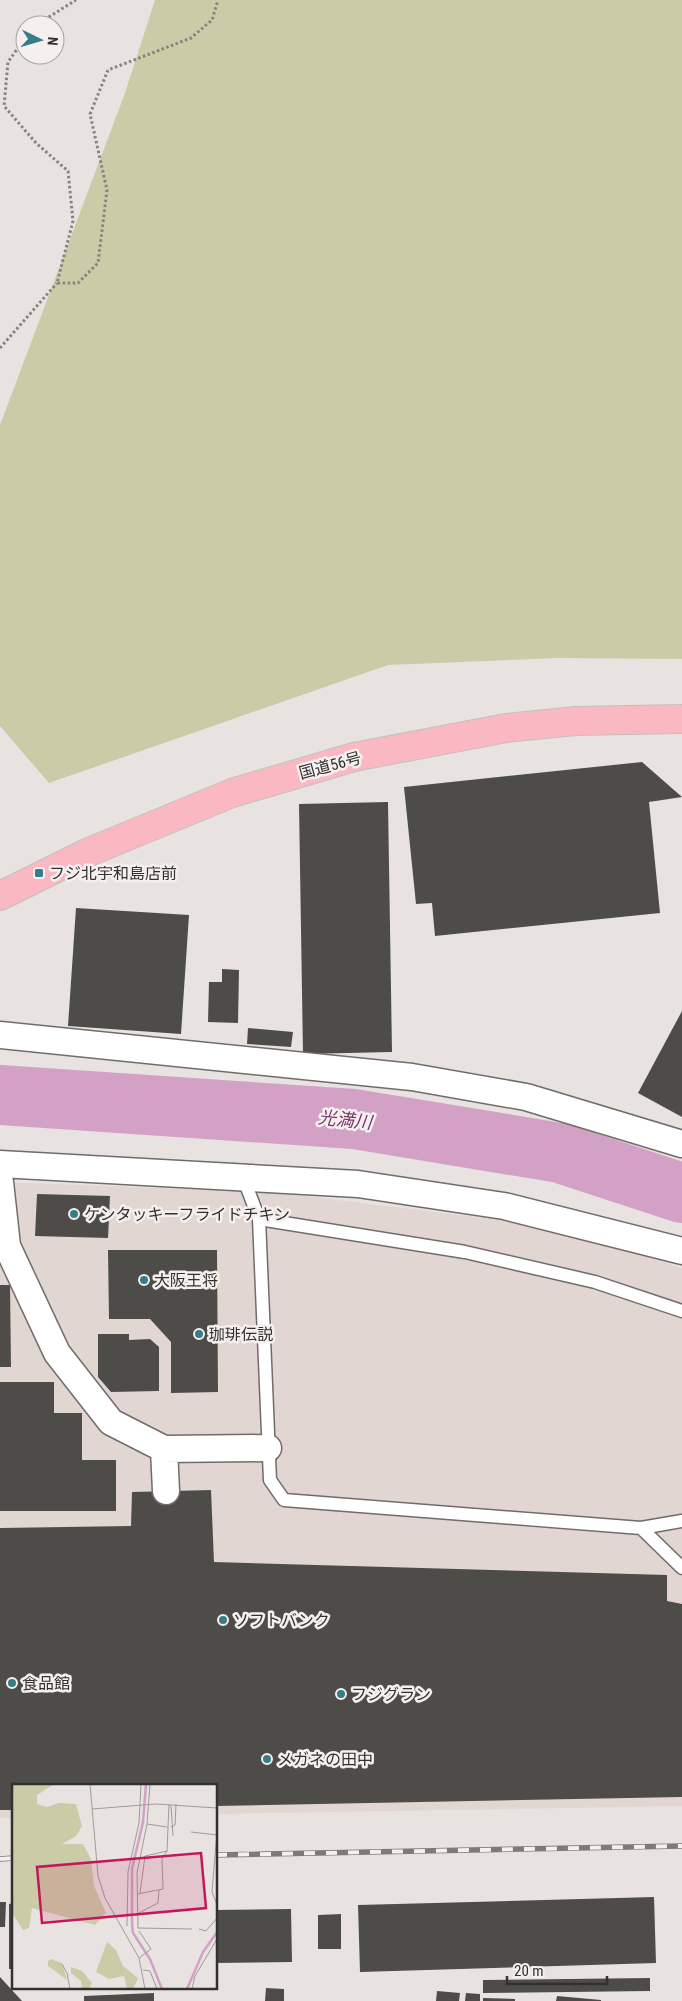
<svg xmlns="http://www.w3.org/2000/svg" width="682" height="2001" font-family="'Roboto Condensed','Noto Sans JP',sans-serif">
<rect width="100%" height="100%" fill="#e8e3e1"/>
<path fill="#e1d6d1" d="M 0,1182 L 273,1192 L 499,1220 L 612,1245 L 682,1268 L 682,1806 L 216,1814 L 216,1785 L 14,1785 L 14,1818 L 0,1818 Z"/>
<path fill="#cbcca7" d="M 155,0 L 682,0 L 682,659 L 558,658 L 388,665 L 49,783 L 0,726 L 0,425 L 125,93 Z"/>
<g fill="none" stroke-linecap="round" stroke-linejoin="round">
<path stroke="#d3a1c5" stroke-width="60" d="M 0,1095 L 354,1119 L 560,1153 L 682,1193"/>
</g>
<path fill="#4e4c49" d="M 642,762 L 682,797 L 649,802 L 660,913 L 435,936 L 432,903 L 416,904 L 404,787 Z
M 388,802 L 392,1052 L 303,1054 L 299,804 Z
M 76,908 L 189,915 L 181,1034 L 68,1026 Z
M 222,969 L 239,970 L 238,1023 L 208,1022 L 209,982 L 222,982 Z
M 682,1011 L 682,1117 L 638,1093 Z
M 248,1028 L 293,1032 L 291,1047 L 247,1044 Z
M 37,1194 L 110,1196 L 108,1238 L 35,1236 Z
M 108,1250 L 217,1250 L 218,1392 L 171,1393 L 171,1342 L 150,1319 L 109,1319 Z
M 0,1285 L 10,1285 L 11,1367 L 0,1367 Z
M 98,1334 L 129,1334 L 129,1340 L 150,1339 L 159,1347 L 159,1391 L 111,1392 L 98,1377 Z
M 0,1382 L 54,1382 L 54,1413 L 82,1413 L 82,1460 L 116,1460 L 116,1511 L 0,1511 Z
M 211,1490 L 214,1562 L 667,1575 L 667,1601 L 682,1604 L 682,1797 L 216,1806 L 216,1785 L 14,1785 L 14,1810 L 0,1810 L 0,1528 L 131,1526 L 132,1492 Z
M 654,1897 L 656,1963 L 360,1972 L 358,1905 Z
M 0,1902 L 6,1902 L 5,1927 L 0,1927 Z
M 14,1903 L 14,1969 L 9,1969 L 9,1904 Z
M 291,1909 L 292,1962 L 216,1963 L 216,1910 Z
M 341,1914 L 341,1949 L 318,1949 L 318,1915 Z
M 0,1977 L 22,2001 L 0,2001 Z
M 650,1978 L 650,1991 L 483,1993 L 483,1980 Z
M 266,1988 L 284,1989 L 284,2001 L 265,2001 Z
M 437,1991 L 460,1993 L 459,2001 L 436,2001 Z
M 154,1993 L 154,2001 L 84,2001 L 84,1996 Z
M 466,1993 L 480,1994 L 480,2001 L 465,2001 Z
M 557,1996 L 601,2000 L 601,2001 L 556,2001 Z
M 483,1998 L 515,1999 L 515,2001 L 483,2001 Z"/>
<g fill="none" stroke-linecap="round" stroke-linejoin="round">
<g stroke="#706c6b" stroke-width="15">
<path id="lane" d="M 243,1177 L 259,1219 L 270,1480 L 284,1500 L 641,1528 L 682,1568
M 259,1219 L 465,1252 L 595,1282 L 682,1311
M 641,1528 L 682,1521"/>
</g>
<g stroke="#706c6b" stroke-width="29">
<path id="street" d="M 0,1035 L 412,1077 L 526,1097 L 682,1144
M 0,1164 L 358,1184 L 504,1206 L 682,1251
M 0,1182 L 7,1246 L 57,1353 L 111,1422 L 164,1449 L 268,1448
M 164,1449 L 166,1491"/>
</g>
<g stroke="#c2c1c1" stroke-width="30">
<path id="highway" d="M 0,896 L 89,852 L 232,793 L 354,757 L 506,728 L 576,721 L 682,719"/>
</g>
<path stroke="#868482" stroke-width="3" stroke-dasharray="2.5 2.5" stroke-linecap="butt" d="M 36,25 L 76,0
M 25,38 L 8,62 L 4,106 L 36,143 L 68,171 L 73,221 L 57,283 L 78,283 L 98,263 L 107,190 L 90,114 L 108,70 L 191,38 L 212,20 L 218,0
M 0,348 L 57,283"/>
<use href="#lane" stroke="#fff" stroke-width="12"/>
<use href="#street" stroke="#fff" stroke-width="26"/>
<use href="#highway" stroke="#fab9c2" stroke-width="28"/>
<g stroke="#7d7a79" stroke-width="5.5">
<path id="rail" d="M 216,1855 L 682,1846
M 0,1859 L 14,1858"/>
</g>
<use href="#rail" stroke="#f5f0ef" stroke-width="4" stroke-dasharray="11" stroke-linecap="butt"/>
</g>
<g fill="#367d88" stroke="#f5f0ef" stroke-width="2">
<rect x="34" y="868" width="10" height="10" rx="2.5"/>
<circle cx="74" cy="1214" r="5"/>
<circle cx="144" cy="1280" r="5"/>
<circle cx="199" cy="1334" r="5"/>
<circle cx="223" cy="1620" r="5"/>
<circle cx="12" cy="1683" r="5"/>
<circle cx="341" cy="1694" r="5"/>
<circle cx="267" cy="1759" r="5"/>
</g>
<g text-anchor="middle" stroke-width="5" stroke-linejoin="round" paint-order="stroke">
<g font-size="16" fill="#323130" stroke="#f5f0ef">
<text transform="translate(330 765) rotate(-15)" y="6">国道56号</text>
</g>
<g font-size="16" fill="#323130" stroke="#f5f0ef" text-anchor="start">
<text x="49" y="879">フジ北宇和島店前</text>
<text x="84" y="1220">ケンタッキーフライドチキン</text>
<text x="154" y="1286">大阪王将</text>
<text x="209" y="1340">珈琲伝説</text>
<text x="233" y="1626">ソフトバンク</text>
<text x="22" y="1689">食品館</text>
<text x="351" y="1700">フジグラン</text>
<text x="277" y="1765">メガネの田中</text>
</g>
<g font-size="18" font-style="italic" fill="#753767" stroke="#f5f0ef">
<text transform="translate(345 1120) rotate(6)" y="6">光満川</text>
</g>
</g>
<g transform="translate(12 1784)">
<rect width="205" height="205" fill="#e8e3e1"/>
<path d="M 0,0 L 42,0 L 25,11 L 25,20 L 35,23 L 47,19 L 64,20 L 70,42 L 64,52 L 50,60 L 71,60 L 79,75 L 82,102 L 94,129 L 83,141 L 20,124 L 17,144 L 11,146 L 0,129 ZM 95,158 L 104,166 L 111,182 L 126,194 L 121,205 L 115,205 L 112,192 L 97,195 L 84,188 ZM 39,175 L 50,179 L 55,196 L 36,182 L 36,177 ZM 59,183 L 70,187 L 80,199 L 77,205 L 70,204 L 69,197 L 59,189 Z" fill="#cbcca7"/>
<path fill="none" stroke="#d3a1c5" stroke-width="2.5" d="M 134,0 L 131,38 L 120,85 L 120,139 L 121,149 L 138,175 L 150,205M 175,205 L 191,168 L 205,148"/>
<path fill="none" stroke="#9f9c9a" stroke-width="1" d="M 78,0 L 86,92 L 93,114 L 127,174 L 133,205M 138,0 L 135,40 L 125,89 L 126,144 L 180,145M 159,22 L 161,52M 80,25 L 144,20 L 205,24M 135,40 L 155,43M 159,43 L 163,41 L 164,20M 179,48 L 205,51M 205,48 L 200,108 L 205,121M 128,109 L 133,72 L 155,67M 125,110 L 151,105 L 150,75 L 155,67 L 157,20M 125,130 L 146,119 L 147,106M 115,142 L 116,88 L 127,39 L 129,0M 187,145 L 194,147 L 205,134M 127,174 L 139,165 L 127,147M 50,180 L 55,189 L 58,205M 131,186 L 138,187 L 145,205M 180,205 L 183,192 L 205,155"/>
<path fill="#c2185b" fill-opacity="0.15" stroke="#c2185b" stroke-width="2.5" d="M 189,69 L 194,124 L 30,139 L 25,83 Z"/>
<rect width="205" height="205" fill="none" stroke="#323130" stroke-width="2.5"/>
</g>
<g transform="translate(40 40) rotate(95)"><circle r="24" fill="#f5f0ef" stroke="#a7a4a3"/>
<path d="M0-4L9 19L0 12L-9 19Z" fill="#367d88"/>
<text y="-8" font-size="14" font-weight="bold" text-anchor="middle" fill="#323130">N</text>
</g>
<path d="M507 1976v8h100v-8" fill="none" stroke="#323130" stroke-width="2.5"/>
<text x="514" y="1976" font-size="15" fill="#323130" stroke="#f5f0ef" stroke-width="4" paint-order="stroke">20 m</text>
</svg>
